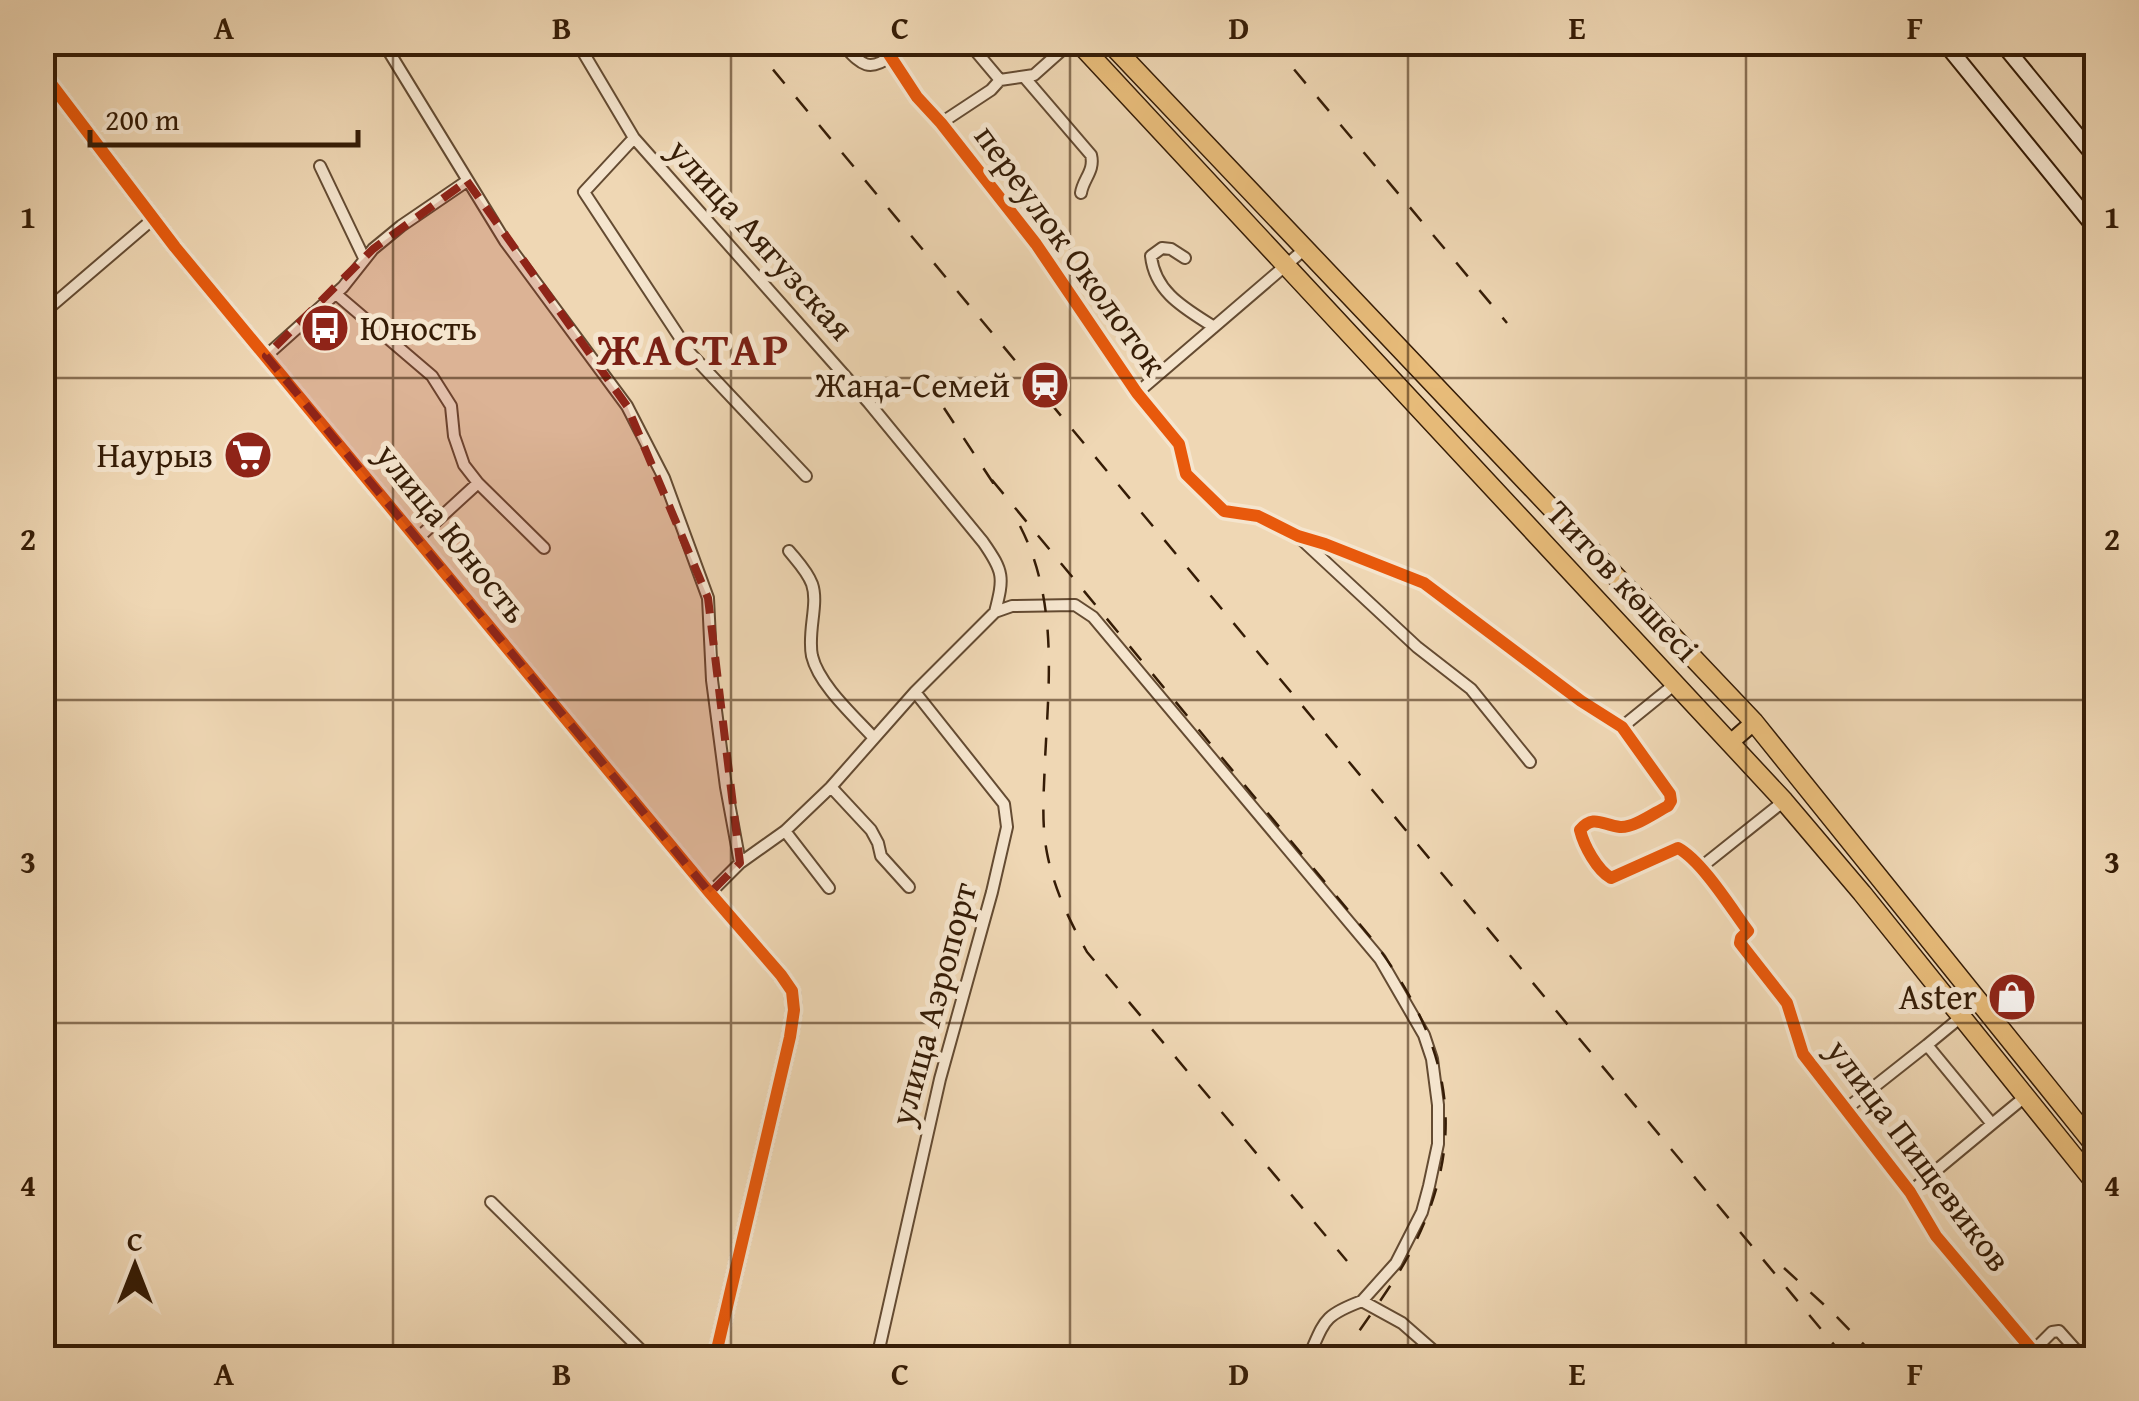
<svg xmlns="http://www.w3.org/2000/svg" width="2139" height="1401" font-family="'Gentium Book Plus',serif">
<rect width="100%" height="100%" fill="#efd7b4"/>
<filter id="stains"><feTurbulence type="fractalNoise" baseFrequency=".002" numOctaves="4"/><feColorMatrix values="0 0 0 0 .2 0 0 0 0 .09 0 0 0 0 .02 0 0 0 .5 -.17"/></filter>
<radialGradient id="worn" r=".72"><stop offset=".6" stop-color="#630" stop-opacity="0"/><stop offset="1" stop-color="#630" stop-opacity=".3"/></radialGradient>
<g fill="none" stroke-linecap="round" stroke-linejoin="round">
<g stroke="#644b32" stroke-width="14">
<path id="street" d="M 383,42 L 505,241 L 627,406 L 664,478 L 708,598 L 712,680 L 726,787 L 740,863
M 577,42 L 634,138 L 869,403 L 983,542 C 1004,572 1004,577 995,612
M 840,42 C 859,61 866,75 891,56
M 881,42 L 917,97 L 941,123 L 1036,244 L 1137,393 L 1179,444 L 1186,474 L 1224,511 L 1258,516 L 1298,536 L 1325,544 L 1424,583 L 1581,701 L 1622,727 L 1670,794 L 1671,801 L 1668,806 C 1654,813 1634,828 1620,827 C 1602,825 1594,814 1580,830 C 1584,846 1597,870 1611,878 L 1678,848 C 1702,861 1731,908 1748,931 L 1741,938 L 1740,943 L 1787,1003 L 1803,1054 L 1910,1192 L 1936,1236 L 2039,1358
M 968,42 L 1000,80
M 1025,78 L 1091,155 C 1095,171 1083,179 1081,193
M 941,123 L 991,90 L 1000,80 L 1034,75 L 1071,42
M 634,138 L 584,192 L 690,353 L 806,476
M 320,166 L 364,258
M 1185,258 L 1171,249 L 1162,248 L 1151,256 C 1155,293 1186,309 1214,327
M 336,294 L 432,376 L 451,406 L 454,436 L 464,465 L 478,483 L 544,548
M 42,314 L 153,219
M 266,356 L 343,287 L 373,249 L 401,226 L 467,181
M 1137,393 L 1306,248
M 417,539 L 478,483
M 1302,540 L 1417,647 L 1471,689 L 1530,762
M 789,551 C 797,561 807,571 812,584 C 819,604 807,632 812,656 C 819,685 854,716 874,738
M 1622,727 L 1675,684
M 831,787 L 871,830 L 878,843 L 881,856 L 909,887
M 785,831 L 829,888
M 1700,868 L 1784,801
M 710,893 L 740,863 L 785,831 L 831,787 L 915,692 L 995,612 L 1012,606 L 1075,605 L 1093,617 L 1380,959 L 1424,1035 L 1432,1059 L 1438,1105 L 1438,1144 L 1429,1186 L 1422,1212 L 1396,1263 L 1362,1301
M 1961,1017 L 1927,1045 L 1992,1124 L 2026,1096
M 1846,1109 L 1927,1045
M 1910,1192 L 1992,1124
M 491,1202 L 649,1358
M 2033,1351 L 2052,1332 L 2059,1331 L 2083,1358
M 877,1358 L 940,1079 L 992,892 L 1007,827 L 1004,804 L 915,692
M 1308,1358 C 1325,1321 1322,1316 1362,1301 L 1402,1323 L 1442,1358"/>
</g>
<g stroke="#351c06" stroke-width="18">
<path id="secondary" d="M 1944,42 L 2096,229
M 2001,42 L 2096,158
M 42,72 L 175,247 L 710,893 L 781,975 L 792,991 L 794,1010 L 790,1037 L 715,1358"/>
</g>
<g stroke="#351c06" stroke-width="19">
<path id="primary" d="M 1730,743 L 1754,722"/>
</g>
<g stroke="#351c06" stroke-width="21">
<path id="highway" d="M 1078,42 L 1784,801 L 1862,893 L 2096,1184
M 1109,42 L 1754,722 L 2096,1147"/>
</g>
<use href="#street" stroke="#f5e5ce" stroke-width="10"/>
<use href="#secondary" stroke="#f5e5ce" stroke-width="14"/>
<use href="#primary" stroke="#e8bc7a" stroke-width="15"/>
<use href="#highway" stroke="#e8bc7a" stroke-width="18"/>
<path stroke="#351c06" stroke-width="2.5" stroke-dasharray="18 18" stroke-linecap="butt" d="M 750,42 L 1845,1358
M 1271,42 L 1507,323
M 944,408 L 999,492
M 992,480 L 1372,939 C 1450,1043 1472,1136 1409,1255 C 1389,1291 1363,1324 1341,1358
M 1020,526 C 1058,600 1049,680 1045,760 C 1044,791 1041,822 1047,853 C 1054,889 1069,920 1087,952 L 1347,1261
M 1784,1268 L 1833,1313 L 1877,1358"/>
<g stroke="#f5e5ce" stroke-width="19">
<path id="cycleway" d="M 881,42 L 917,97 L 941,123 L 1036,244 L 1137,393 L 1179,444 L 1186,474 L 1224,511 L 1258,516 L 1298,536 L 1325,544 L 1424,583 L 1581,701 L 1622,727 L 1670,794 L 1671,801 L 1668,806 C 1654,813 1634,828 1620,827 C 1602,825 1594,814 1580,830 C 1584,846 1597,870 1611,878 L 1678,848 C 1702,861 1731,908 1748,931 L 1741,938 L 1740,943 L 1787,1003 L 1803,1054 L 1910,1192 L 1936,1236 L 2039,1358
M 42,72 L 175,247 L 710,893 L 781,975 L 792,991 L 794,1010 L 790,1037 L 715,1358"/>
</g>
<use href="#cycleway" stroke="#e8590c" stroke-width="12"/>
</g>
<path fill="#8f2418" fill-opacity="0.2" stroke="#8f2418" stroke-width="8" stroke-dasharray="20 12" stroke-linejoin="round" d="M 467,181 L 627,406 L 708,598 L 740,863 L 710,893 L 266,356 L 373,249 Z"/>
<path fill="none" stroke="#351c06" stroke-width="2.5" stroke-opacity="0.55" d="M 393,42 L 393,1358M 731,42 L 731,1358M 1070,42 L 1070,1358M 1408,42 L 1408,1358M 1746,42 L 1746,1358M 42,378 L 2096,378M 42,700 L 2096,700M 42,1023 L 2096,1023"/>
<defs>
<g id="bus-disc" transform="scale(2.5)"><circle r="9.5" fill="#8f2418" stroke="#f5e5ce"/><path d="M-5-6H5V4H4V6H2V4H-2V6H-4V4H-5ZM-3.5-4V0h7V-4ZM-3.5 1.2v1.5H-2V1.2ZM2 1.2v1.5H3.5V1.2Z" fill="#fff"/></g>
<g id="station-disc" transform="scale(2.5)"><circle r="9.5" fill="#8f2418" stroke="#f5e5ce"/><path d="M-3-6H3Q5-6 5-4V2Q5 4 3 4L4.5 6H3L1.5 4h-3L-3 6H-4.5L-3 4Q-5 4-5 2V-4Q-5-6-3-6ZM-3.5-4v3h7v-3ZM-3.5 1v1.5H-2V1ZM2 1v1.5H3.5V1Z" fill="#fff"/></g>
<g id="supermarket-disc" transform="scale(2.5)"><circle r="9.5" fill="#8f2418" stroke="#f5e5ce"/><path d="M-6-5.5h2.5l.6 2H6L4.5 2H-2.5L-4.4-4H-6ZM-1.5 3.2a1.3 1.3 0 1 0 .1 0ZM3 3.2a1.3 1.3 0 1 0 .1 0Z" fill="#fff"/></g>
<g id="shop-disc" transform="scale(2.5)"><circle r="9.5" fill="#8f2418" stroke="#f5e5ce"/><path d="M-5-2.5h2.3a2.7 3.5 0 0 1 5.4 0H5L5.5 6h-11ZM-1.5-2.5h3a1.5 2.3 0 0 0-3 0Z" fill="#fff"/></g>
</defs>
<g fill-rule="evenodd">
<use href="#bus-disc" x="325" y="328"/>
<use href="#station-disc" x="1045" y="385"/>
<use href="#supermarket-disc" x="248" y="455"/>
<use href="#shop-disc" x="2012" y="997"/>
</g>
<g text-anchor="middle" stroke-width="10" stroke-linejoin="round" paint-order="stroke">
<g font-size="35" fill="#351c06" stroke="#f5e5ce">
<text transform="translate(761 239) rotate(48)" y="12">улица Аягузская</text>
<text transform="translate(1071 250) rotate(54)" y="12">переулок Околоток</text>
<text transform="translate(452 533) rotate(51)" y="12">улица Юность</text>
<text transform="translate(1623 581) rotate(47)" y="12">Титов көшесі</text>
<text transform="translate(933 1004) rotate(-75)" y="12">улица Аэропорт</text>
<text transform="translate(1919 1155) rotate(53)" y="12">улица Пищевиков</text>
</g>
<g font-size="35" fill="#351c06" stroke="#f5e5ce" text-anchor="end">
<text x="360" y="340" text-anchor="start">Юность</text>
<text x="1010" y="397">Жаңа-Семей</text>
<text x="213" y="467">Наурыз</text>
<text x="1977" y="1009">Aster</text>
</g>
<g font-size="45" font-weight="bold" letter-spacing="2.5" fill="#7a1f14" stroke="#f5e5ce">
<text x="694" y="365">ЖАСТАР</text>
</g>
</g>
<rect width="2139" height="1401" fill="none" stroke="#efd7b4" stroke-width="110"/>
<g transform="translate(135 1266)" stroke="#f5e5ce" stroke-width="8" paint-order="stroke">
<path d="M0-8L18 38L0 25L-18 38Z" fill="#351c06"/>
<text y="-15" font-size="28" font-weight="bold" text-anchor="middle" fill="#351c06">С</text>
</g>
<path d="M90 130v15h268v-15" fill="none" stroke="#351c06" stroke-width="5"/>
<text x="105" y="130" font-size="30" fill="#351c06" stroke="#f5e5ce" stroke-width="8" paint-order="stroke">200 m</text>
<rect x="55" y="55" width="2029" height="1291" fill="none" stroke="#351c06" stroke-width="4"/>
<g font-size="32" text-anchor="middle" font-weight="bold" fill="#351c06">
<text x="224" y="39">A</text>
<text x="562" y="39">B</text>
<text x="900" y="39">C</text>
<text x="1239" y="39">D</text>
<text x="1577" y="39">E</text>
<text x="1915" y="39">F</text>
<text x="28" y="228">1</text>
<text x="2112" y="228">1</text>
<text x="28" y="550">2</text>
<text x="2112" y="550">2</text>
<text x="28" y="873">3</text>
<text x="2112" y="873">3</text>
<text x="28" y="1196">4</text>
<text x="2112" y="1196">4</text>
<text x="224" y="1385">A</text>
<text x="562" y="1385">B</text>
<text x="900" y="1385">C</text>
<text x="1239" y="1385">D</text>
<text x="1577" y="1385">E</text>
<text x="1915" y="1385">F</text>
</g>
<rect width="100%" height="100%" filter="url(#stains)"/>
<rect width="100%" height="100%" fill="url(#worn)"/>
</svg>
